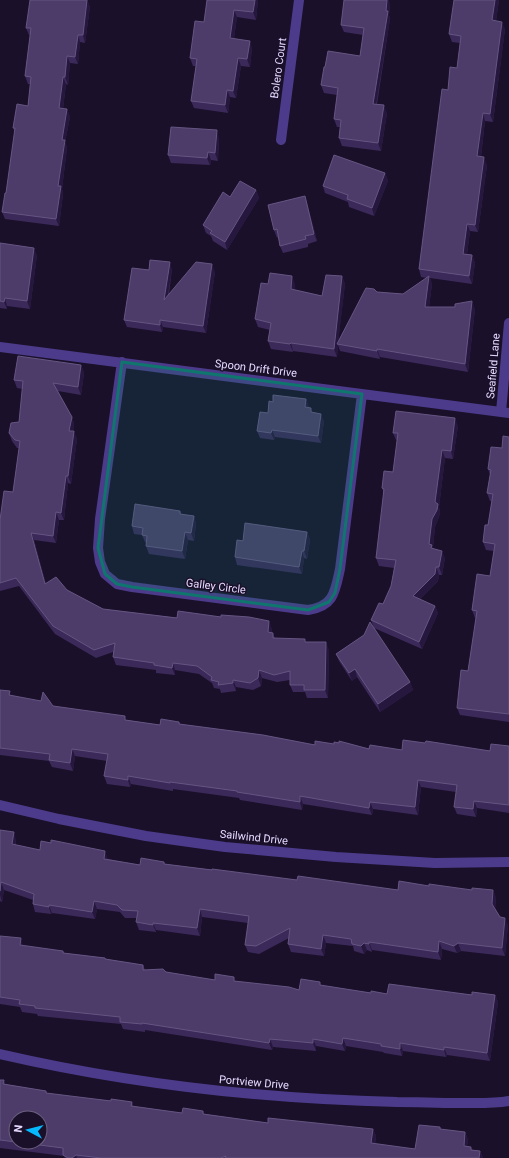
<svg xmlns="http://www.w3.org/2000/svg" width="509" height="1158" font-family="Roboto,sans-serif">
<rect width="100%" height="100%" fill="#1a102a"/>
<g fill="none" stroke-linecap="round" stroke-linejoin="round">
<path stroke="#4c3b8a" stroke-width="10" d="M 281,140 L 299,0
M 0,347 L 509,413
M 122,362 L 100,519 L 98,548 L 100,562 L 105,574 L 117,584 L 132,587 L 308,610 C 334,606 335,592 340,569 L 362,394
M 501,412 L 509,323
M 0,805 L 59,819 L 146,836 L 225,847 L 336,857 L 435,863 L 509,862
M 0,1054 C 130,1084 263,1099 397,1102 C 417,1102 437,1103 458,1103 C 475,1103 492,1104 509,1101"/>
</g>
<path fill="#3b2959" d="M 87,0 L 90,7 L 85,43 L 80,42 L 78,64 L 70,63 L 68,85 L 66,84 L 63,109 L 67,109 L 70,117 L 65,142 L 67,148 L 62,189 L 63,194 L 59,226 L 5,219 L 2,212 L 6,193 L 15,132 L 13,128 L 28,106 L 31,84 L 28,84 L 25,76 L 30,35 L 29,35 L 26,28 Z
M 207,0 L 258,0 L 256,20 L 237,17 L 234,38 L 252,48 L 250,67 L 241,66 L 236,98 L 230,97 L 228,113 L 194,108 L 191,101 L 196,66 L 193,66 L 190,58 L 204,22 Z
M 454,0 L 499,0 L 496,21 L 505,29 L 493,122 L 485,121 L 481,157 L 487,165 L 478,232 L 470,231 L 467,254 L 472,255 L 475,263 L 472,284 L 430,278 L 432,284 L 429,307 L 475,309 L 468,372 L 380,357 L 380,359 L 340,351 L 338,345 L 337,357 L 293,351 L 293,352 L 271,349 L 268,341 L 270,330 L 258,327 L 255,319 L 268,284 L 295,284 L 294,290 L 322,296 L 342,276 L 345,284 L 338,342 L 377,292 L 403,294 L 427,278 L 421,277 L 419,269 L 448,90 L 457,68 L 460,43 L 452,42 L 449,34 Z
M 390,4 L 389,15 L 390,19 L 377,104 L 387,113 L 381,151 L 342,146 L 339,138 L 340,127 L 337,127 L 334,119 L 337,95 L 324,93 L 321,85 L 325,67 L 360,56 L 363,35 L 344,32 L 341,25 Z
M 219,138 L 218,161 L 211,160 L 210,165 L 171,163 L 168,155 Z
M 385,173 L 388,181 L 374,216 L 349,207 L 348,202 L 325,193 L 323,186 Z
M 256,190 L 259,198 L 227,250 L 213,241 L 211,236 L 206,233 L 203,225 Z
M 305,196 L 307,203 L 317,241 L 308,244 L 308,247 L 283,253 L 280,246 L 278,237 L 277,238 L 274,230 Z
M 0,243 L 37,255 L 30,309 L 7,306 L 7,309 L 0,308 Z
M 172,269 L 169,294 L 215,272 L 206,333 L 163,327 L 162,332 L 127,327 L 124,320 L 149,270 Z
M 81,365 L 84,373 L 81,395 L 58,391 L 72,417 L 74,424 L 73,431 L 77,439 L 71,484 L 68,483 L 64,520 L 59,520 L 56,543 L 34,540 L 46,584 L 67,590 L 103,609 L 272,629 L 272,633 L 275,638 L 306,642 L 329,650 L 328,698 L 307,698 L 305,692 L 293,692 L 290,685 L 290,680 L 277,682 L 262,678 L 261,686 L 253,690 L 236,687 L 236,691 L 221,693 L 220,689 L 214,688 L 212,683 L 199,674 L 175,670 L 175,675 L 156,673 L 156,670 L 116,665 L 113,657 L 113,652 L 96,658 L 55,634 L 19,586 L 0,591 L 0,520 L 13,492 L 19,448 L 17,448 L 12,441 L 9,433 L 19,422 L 23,389 L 17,388 L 14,380 Z
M 306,399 L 309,408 L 313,413 L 324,421 L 321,443 L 275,437 L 274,440 L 260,438 L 257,431 L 268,413 L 273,402 Z
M 458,426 L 453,459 L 445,458 L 439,507 L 440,512 L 439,517 L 435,527 L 433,547 L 433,549 L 445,558 L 442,575 L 439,575 L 438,581 L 420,599 L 435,606 L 438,613 L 422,649 L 374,628 L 410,682 L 413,690 L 380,712 L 357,677 L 352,681 L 339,661 L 336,654 L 374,628 L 371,620 L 383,604 L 391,586 L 394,568 L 379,566 L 376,558 L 384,494 L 382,488 L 393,472 L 397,440 L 396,440 L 393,433 Z
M 509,437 L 509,722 L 460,715 L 457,708 L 468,671 L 476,618 L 475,618 L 472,610 L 490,576 L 494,551 L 486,550 L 483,542 L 488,525 L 492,501 L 490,501 L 487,493 L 490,475 L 488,469 Z
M 180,511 L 182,515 L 194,516 L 196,524 L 194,541 L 188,540 L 185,559 L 149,554 L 146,546 L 147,543 L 145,542 L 142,535 L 134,534 L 132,526 Z
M 307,532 L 310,540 L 307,559 L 304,558 L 302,574 L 237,565 L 235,557 L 243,541 Z
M 0,690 L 11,695 L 53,706 L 127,720 L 160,725 L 179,722 L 180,724 L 315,745 L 402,750 L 490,751 L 509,746 L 509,813 L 477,808 L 476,817 L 457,814 L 454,807 L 456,792 L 421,787 L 418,815 L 373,809 L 372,815 L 303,804 L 302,810 L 240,800 L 239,798 L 173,789 L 173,791 L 131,784 L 130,787 L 107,784 L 104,776 L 107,761 L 75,756 L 73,771 L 52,767 L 49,761 L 0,755 Z
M 0,830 L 16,840 L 16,845 L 40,850 L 108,859 L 140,865 L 164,862 L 165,864 L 297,880 L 398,890 L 496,897 L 495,909 L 500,917 L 508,925 L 505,956 L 461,951 L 457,953 L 442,949 L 441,960 L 372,950 L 372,952 L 367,950 L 364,954 L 354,951 L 353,946 L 326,943 L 324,956 L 291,952 L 288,944 L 289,938 L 259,954 L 248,952 L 245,945 L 248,923 L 202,917 L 200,936 L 156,930 L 156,932 L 139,930 L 136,922 L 137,918 L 125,918 L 120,912 L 97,909 L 95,919 L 52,913 L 51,914 L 35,912 L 33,904 L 33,900 L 4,890 L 2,902 L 0,901 Z
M 0,936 L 23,946 L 63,951 L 64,953 L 105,958 L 106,959 L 143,965 L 145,970 L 166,972 L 215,980 L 236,981 L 299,990 L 321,985 L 371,993 L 387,994 L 495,995 L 498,1002 L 490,1061 L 447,1055 L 446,1057 L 403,1051 L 402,1056 L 384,1053 L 383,1052 L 346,1046 L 345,1051 L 316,1046 L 316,1051 L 273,1047 L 272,1050 L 145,1030 L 145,1032 L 123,1029 L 121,1024 L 38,1016 L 37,1014 L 22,1012 L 20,1007 L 0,1004 Z
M 0,1080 L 4,1080 L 5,1084 L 46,1091 L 47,1094 L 111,1101 L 132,1102 L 133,1106 L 182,1113 L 203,1111 L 204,1114 L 268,1123 L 373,1129 L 376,1136 L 375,1144 L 415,1149 L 440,1127 L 441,1130 L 465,1132 L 468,1140 L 467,1146 L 473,1150 L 480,1151 L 483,1158 L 65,1158 L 64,1156 L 0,1148 Z"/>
<path fill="#26173e" d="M 87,0 L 90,7 L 85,43 L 83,35 Z
M 255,0 L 258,0 L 256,20 L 253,12 Z
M 387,0 L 389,0 L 390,4 L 389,15 L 390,19 L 375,111 L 373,104 Z
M 495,0 L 499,0 L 495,28 L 492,20 Z
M 234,10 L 237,17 L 233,46 L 230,38 Z
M 502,22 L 505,29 L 493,122 L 490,114 Z
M 78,35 L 80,42 L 78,64 L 75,57 Z
M 250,41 L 252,48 L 250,67 L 247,59 Z
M 67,56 L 70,63 L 68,85 L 65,77 Z
M 238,58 L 241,66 L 236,98 L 233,91 Z
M 63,77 L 66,84 L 62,116 L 59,108 Z
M 227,90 L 230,97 L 228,113 L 225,105 Z
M 384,105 L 387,113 L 381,151 L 378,143 Z
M 67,109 L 70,117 L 65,142 L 67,148 L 62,189 L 63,194 L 59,226 L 56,219 L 58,186 L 62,140 Z
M 483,113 L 485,121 L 480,164 L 477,156 Z
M 217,130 L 219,138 L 218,161 L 215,153 Z
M 208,152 L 211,160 L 210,165 L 207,158 Z
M 484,157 L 487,165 L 478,232 L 475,225 Z
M 385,173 L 388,181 L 374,216 L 372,208 Z
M 256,190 L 259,198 L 227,250 L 225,242 Z
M 305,196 L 307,203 L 317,241 L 314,234 Z
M 467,224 L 470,231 L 466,261 L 463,254 Z
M 34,248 L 37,255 L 30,309 L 27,301 Z
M 472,255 L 475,263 L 472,284 L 469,276 Z
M 170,262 L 172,269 L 166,307 L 164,300 Z
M 212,264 L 215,272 L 206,333 L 203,326 Z
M 292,276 L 295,284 L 294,297 L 291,289 Z
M 342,276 L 345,284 L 338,344 L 337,344 L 338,345 L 337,357 L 334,349 Z
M 429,276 L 432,284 L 428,314 L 425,307 Z
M 5,298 L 7,306 L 7,309 L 4,302 Z
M 472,301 L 475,309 L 468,372 L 465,364 Z
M 160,320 L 163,327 L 162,332 L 160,325 Z
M 291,343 L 293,351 L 293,352 L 290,344 Z
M 377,349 L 380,357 L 380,359 L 377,351 Z
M 81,365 L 84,373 L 81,395 L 78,387 Z
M 306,399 L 309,407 L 308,415 L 305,407 Z
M 321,414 L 324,421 L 321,443 L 318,436 Z
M 72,417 L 74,424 L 72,438 L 69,431 Z
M 455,418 L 458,426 L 453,459 L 451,451 Z
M 272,430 L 275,437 L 274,440 L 271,433 Z
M 74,431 L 77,439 L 71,484 L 68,476 Z
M 442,450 L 445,458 L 439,507 L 440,512 L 439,517 L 435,527 L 433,547 L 435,552 L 432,551 L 429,544 L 432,519 L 435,502 Z
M 66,476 L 68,483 L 64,520 L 61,513 Z
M 56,512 L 59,520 L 56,543 L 53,536 Z
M 194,516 L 196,524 L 194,541 L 191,533 Z
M 185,532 L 188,540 L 185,559 L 182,551 Z
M 307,532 L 310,540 L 307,559 L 304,551 Z
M 31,533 L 34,540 L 48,592 L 45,584 Z
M 302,551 L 304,558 L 302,574 L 299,567 Z
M 442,551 L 445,558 L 442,575 L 439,567 Z
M 436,567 L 439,575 L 438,581 L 416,603 L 413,596 Z
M 435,606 L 438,613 L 422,649 L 419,642 Z
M 269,621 L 272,629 L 271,640 L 268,632 Z
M 326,642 L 329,650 L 328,698 L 325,690 Z
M 173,663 L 175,670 L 175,675 L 172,668 Z
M 355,669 L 357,677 L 352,681 L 349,673 Z
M 259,670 L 262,678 L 261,686 L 258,678 Z
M 233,680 L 236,687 L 236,691 L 233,683 Z
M 410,682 L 413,690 L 380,712 L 378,704 Z
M 72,749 L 75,756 L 73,771 L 70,763 Z
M 128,776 L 131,784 L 130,787 L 128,780 Z
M 418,780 L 421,787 L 418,815 L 415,807 Z
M 300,796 L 303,804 L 302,810 L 300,802 Z
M 474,801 L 477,808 L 476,817 L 473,809 Z
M 370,802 L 373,809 L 372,815 L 369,808 Z
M 14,832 L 16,840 L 15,852 L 12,844 Z
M 105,851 L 108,859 L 106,867 L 104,859 Z
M 1,882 L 4,890 L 2,902 L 0,895 Z
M 493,890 L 496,897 L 495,911 L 492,904 Z
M 94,901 L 97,909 L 95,919 L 92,912 Z
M 49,905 L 52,913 L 51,914 L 49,907 Z
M 200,909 L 202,917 L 200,936 L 197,928 Z
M 505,918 L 508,925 L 505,956 L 502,948 Z
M 153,923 L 156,930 L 156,932 L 153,925 Z
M 323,935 L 326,943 L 324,956 L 321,949 Z
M 21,938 L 23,946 L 20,945 Z
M 439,941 L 442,949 L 441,960 L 438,952 Z
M 369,942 L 372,950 L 372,952 L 369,944 Z
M 364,943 L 367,950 L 364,954 L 361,946 Z
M 458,943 L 461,951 L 457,953 L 454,946 Z
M 495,995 L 498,1002 L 490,1061 L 487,1053 Z
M 343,1038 L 346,1046 L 345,1051 L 342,1044 Z
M 270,1039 L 273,1047 L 272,1050 L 269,1043 Z
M 313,1039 L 316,1046 L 316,1051 L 313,1043 Z
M 400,1043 L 403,1051 L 402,1056 L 400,1049 Z
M 444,1047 L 447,1055 L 446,1057 L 444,1050 Z
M 373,1129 L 376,1136 L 374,1151 L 371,1143 Z
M 465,1132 L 468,1140 L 466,1153 L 464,1146 Z
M 480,1151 L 483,1158 L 479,1158 Z
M 76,1155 L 77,1158 L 72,1158 Z"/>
<path fill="#4d3c6a" stroke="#655582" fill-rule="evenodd" d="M 30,0 L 87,0 L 83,35 L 78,35 L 75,57 L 67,56 L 65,77 L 63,77 L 59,108 L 67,109 L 62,140 L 65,140 L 58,186 L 61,186 L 56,219 L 2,212 L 5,193 L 6,193 L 15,128 L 13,128 L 17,104 L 28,106 L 31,77 L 25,76 L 31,28 L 26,28 Z
M 207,0 L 255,0 L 253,12 L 234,10 L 230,38 L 250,41 L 247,59 L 238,58 L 233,91 L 227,90 L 225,105 L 191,101 L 197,59 L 190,58 L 195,21 L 204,22 Z
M 344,0 L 387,0 L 386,11 L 388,11 L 373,104 L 384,105 L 378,143 L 339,138 L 341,120 L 334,119 L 338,88 L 321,85 L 324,67 L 325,67 L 328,51 L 360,56 L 364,28 L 341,25 Z
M 454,0 L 495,0 L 492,20 L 502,22 L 490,114 L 483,113 L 477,156 L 484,157 L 475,225 L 467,224 L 463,254 L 472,255 L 469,276 L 419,269 L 442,89 L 448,90 L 450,67 L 457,68 L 461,36 L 449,34 Z
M 171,127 L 217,130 L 215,153 L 208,152 L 207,158 L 168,155 Z
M 334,155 L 385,173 L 372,208 L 347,199 L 348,195 L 323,186 Z
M 240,181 L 256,190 L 225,242 L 210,233 L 212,231 L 203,225 L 223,192 L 230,197 Z
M 305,196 L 314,234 L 305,236 L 306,239 L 280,246 L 277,229 L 274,230 L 268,205 Z
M 0,243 L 34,248 L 27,301 L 5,298 L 4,302 L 0,301 Z
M 150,260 L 170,262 L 164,300 L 196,262 L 212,264 L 203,326 L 160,320 L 160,325 L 124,320 L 132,268 L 149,270 Z
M 270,273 L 292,276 L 291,289 L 322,296 L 326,275 L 342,276 L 334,349 L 291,343 L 290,344 L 268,341 L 271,323 L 255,319 L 261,283 L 268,284 Z
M 429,276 L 425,307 L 455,307 L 455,304 L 472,301 L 465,364 L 377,349 L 377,351 L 337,344 L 366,288 L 374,289 L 377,292 L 403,294 Z
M 18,356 L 81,365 L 78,387 L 53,383 L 72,417 L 69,431 L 74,431 L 68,476 L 66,476 L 61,513 L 56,512 L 53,536 L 31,533 L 45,584 L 56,577 L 67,590 L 103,609 L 177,618 L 178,611 L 221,617 L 221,615 L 249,617 L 269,621 L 268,632 L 273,633 L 273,638 L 305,639 L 305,642 L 326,642 L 325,690 L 304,690 L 304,685 L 290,685 L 290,671 L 274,675 L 259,670 L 258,678 L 250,683 L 233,680 L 233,683 L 218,685 L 219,682 L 211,680 L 212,677 L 197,666 L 173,663 L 172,668 L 154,665 L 154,663 L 113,657 L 115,643 L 94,650 L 53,626 L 16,578 L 0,583 L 0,520 L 4,491 L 13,492 L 20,441 L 15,440 L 9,433 L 11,423 L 19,422 L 23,381 L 14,380 Z
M 273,395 L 306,399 L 305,407 L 311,408 L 311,412 L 321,414 L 318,436 L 272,430 L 271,433 L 257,431 L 260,412 L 268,413 L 269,401 L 273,402 Z
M 396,411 L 455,418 L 451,451 L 442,450 L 435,502 L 438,504 L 437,510 L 432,519 L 429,544 L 432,545 L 431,548 L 442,551 L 439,567 L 436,567 L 435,574 L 413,596 L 435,606 L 419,642 L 371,620 L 379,603 L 383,604 L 391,586 L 396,560 L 376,558 L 384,489 L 382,488 L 384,471 L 393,472 L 398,433 L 393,433 Z
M 503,436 L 509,437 L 509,714 L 457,708 L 461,670 L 468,671 L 477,611 L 472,610 L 477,574 L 490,576 L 495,544 L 483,542 L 485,525 L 488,525 L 493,494 L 487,493 L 491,470 L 488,469 L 491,447 L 502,448 Z
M 135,504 L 180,511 L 180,514 L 194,516 L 191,533 L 185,532 L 182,551 L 146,546 L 147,536 L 142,535 L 143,528 L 132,526 Z
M 245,523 L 307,532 L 304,551 L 302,551 L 299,567 L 235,557 L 237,540 L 243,541 Z
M 370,622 L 410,682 L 378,704 L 355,669 L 349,673 L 336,654 L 364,635 Z
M 0,690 L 10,691 L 9,695 L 41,701 L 43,692 L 53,706 L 125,716 L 125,720 L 160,725 L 161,719 L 179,722 L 179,724 L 263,735 L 315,745 L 315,741 L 334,744 L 334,742 L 339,743 L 339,741 L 369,749 L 370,745 L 402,750 L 403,740 L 425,743 L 426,741 L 490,751 L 491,744 L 509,746 L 509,805 L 474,801 L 473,809 L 454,807 L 457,785 L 418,780 L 415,807 L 370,802 L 369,808 L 300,796 L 300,802 L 237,792 L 237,791 L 170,782 L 170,783 L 128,776 L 128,780 L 104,776 L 108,754 L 72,749 L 70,763 L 49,760 L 50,754 L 0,748 Z
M 0,830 L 14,832 L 12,844 L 40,850 L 41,841 L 51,843 L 51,840 L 105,851 L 104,859 L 140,865 L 141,858 L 164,862 L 164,864 L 212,870 L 212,869 L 297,880 L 298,876 L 398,890 L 399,881 L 429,886 L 429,884 L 472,890 L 472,888 L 493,890 L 492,904 L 500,917 L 505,918 L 502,948 L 458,943 L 454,946 L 439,941 L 438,952 L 369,942 L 369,944 L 364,943 L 361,946 L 352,944 L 351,939 L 323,935 L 321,949 L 288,944 L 290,928 L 256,946 L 245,945 L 249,916 L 200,909 L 197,928 L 153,923 L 153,925 L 136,922 L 138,911 L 122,910 L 117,905 L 94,901 L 92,912 L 49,905 L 49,907 L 33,904 L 34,894 L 1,882 L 0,891 Z
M 0,936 L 21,938 L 20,945 L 63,951 L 63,953 L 105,958 L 105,959 L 143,965 L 143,970 L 163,969 L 166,972 L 215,980 L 215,974 L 234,977 L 234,981 L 289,987 L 299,990 L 301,979 L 320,982 L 320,985 L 371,993 L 371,991 L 387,994 L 389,984 L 472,995 L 472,992 L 495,995 L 487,1053 L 444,1047 L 444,1050 L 400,1043 L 400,1049 L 381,1046 L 381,1044 L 343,1038 L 342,1044 L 313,1039 L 313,1043 L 270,1039 L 269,1043 L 142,1023 L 142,1024 L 120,1022 L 120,1017 L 35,1008 L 35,1006 L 19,1004 L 20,1000 L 0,997 Z
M 0,1080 L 4,1080 L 3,1084 L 46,1091 L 46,1093 L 111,1101 L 111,1099 L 132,1102 L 131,1106 L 182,1113 L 183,1108 L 203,1111 L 203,1114 L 268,1123 L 268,1118 L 373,1129 L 371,1143 L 415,1149 L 419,1125 L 440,1127 L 440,1129 L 465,1132 L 464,1146 L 471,1147 L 471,1150 L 480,1151 L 479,1158 L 225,1158 L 226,1156 L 221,1158 L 101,1158 L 76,1155 L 72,1158 L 68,1158 L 63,1155 L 63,1148 L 0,1140 ZM 16,1118 L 40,1118 L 40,1142 L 16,1142 Z"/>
<path fill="#0f766e" fill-opacity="0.2" stroke="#0f766e" stroke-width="3" stroke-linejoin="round" d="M 122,362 L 362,394 L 340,569 L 335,593 L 329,602 L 308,610 L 132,587 L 117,584 L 105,574 L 98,548 Z"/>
<g text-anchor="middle" stroke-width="3" stroke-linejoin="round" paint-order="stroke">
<g font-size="11" fill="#e5daff" stroke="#1a102a">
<text transform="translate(278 68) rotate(-82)" y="4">Bolero Court</text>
<text transform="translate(493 366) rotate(-85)" y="4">Seafield Lane</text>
<text transform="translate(256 368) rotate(7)" y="4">Spoon Drift Drive</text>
<text transform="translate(216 586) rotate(7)" y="4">Galley Circle</text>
<text transform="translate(254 837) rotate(6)" y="4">Sailwind Drive</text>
<text transform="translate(254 1082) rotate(5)" y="4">Portview Drive</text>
</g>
</g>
<g transform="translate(28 1130) rotate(277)"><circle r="19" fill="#1a102a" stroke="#6b617f"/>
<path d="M0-3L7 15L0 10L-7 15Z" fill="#06b9ff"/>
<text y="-6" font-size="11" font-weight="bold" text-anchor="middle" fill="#e5daff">N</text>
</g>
</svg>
